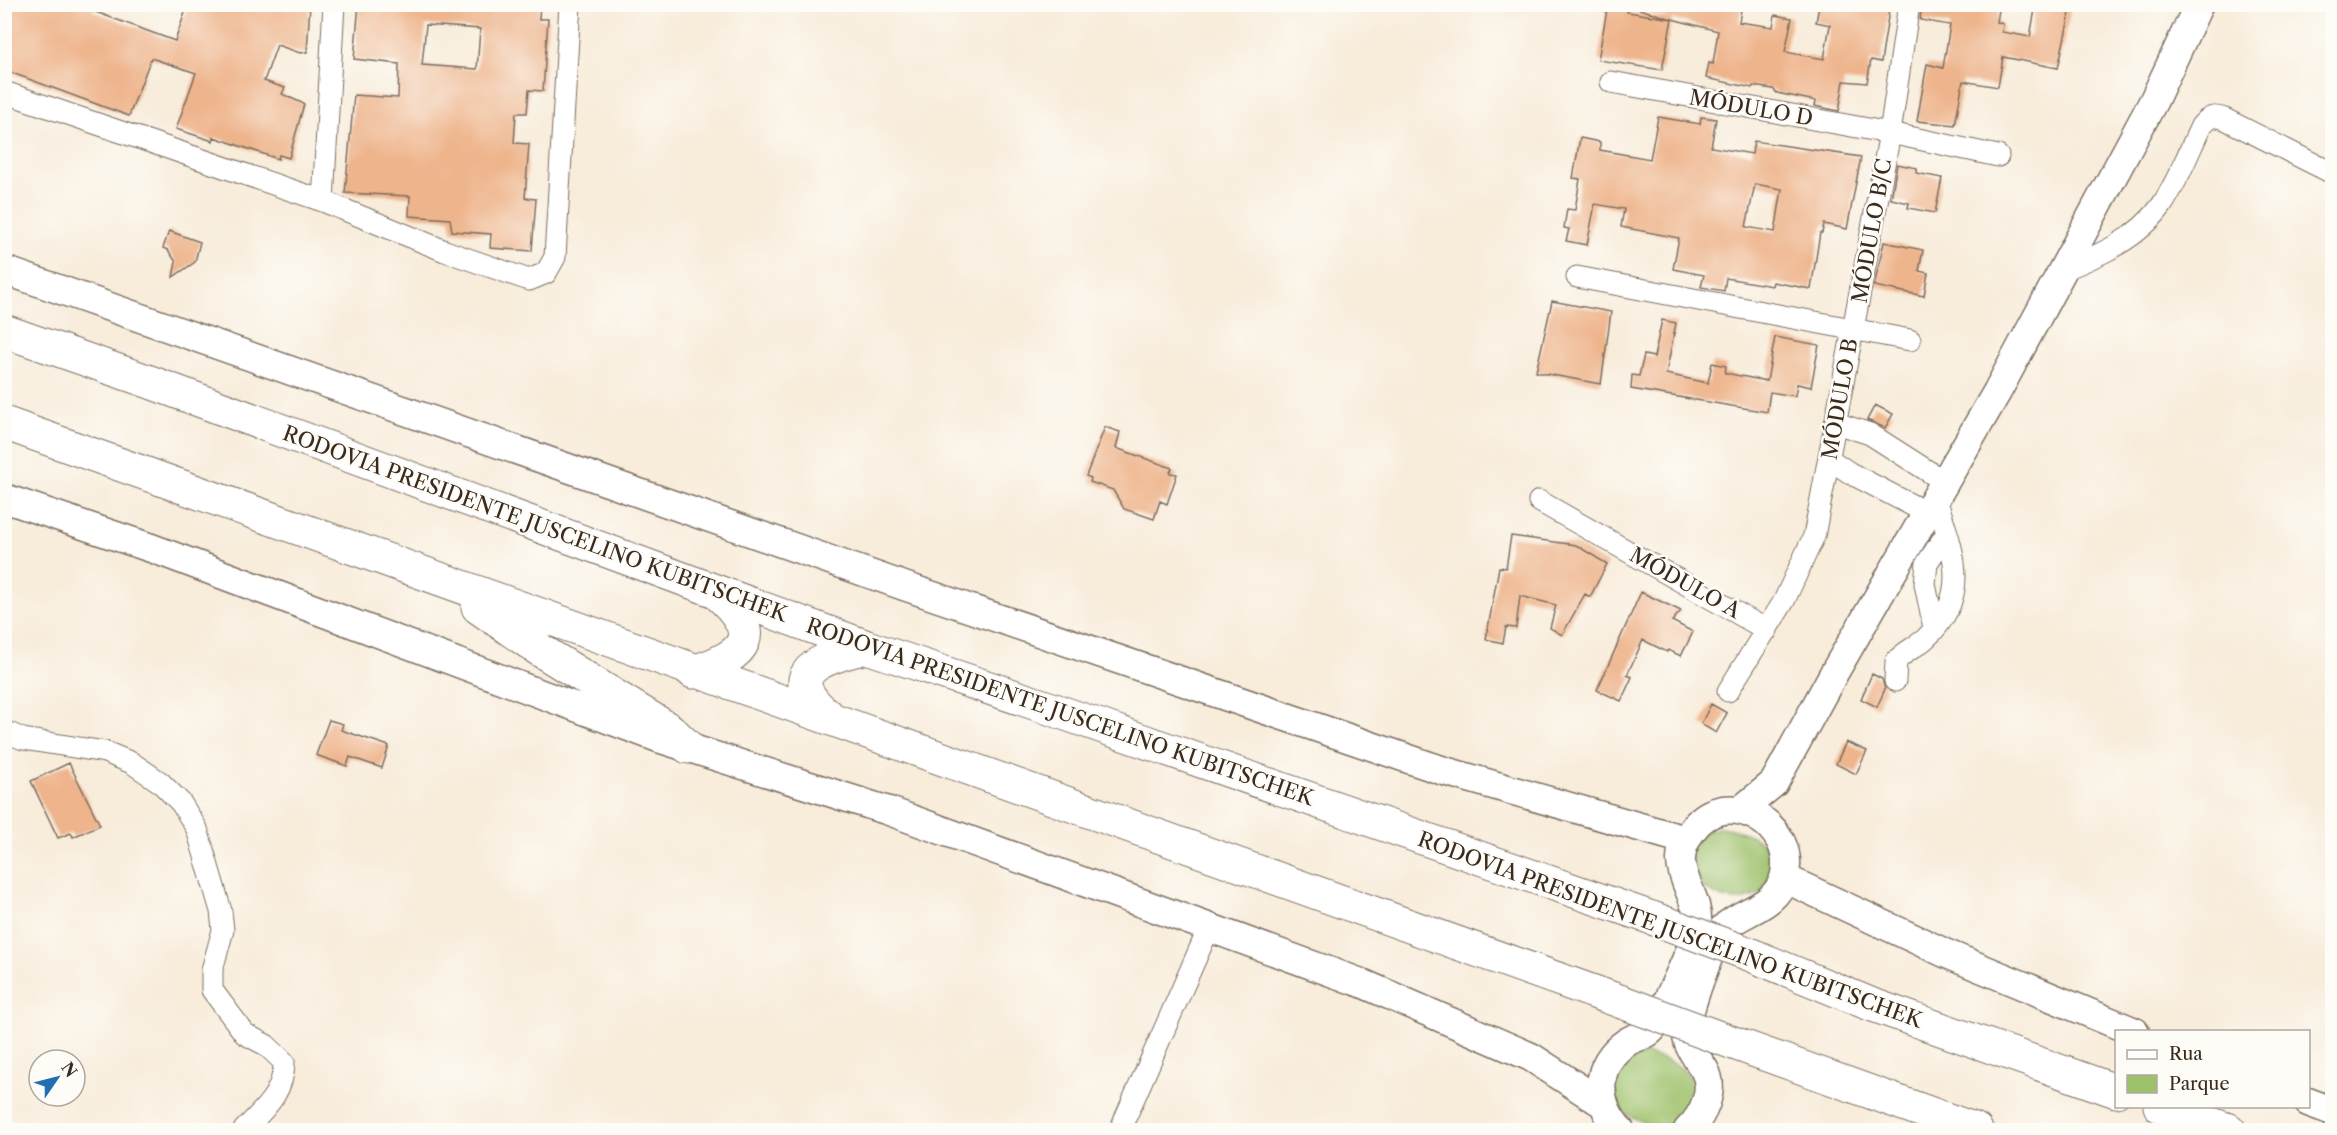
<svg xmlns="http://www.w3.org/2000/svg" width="2337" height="1135" font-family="'Libre Caslon Text',serif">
<rect width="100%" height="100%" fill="#fdfcf7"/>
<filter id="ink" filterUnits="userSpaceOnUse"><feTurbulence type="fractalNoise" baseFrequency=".0167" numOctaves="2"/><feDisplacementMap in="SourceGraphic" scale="12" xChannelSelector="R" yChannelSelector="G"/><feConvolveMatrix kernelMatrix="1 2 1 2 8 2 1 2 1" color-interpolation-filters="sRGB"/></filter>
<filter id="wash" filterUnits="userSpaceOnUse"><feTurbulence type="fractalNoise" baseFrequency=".008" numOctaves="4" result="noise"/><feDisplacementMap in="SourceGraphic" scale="24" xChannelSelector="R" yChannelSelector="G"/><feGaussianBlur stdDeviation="1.35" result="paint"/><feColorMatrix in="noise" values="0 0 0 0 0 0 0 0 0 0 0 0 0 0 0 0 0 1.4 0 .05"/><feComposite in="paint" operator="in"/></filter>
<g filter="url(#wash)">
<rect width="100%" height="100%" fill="#f8ecda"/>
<path fill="#9ec16b" stroke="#6c7644" stroke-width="1.5" d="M 1720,827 C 1753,832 1773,842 1775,878 L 1758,895 L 1741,900 L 1725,899 L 1703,888 L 1688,851 L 1704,832 Z
M 1646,1054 C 1676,1062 1690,1068 1700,1098 L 1686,1122 C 1661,1131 1634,1122 1614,1105 C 1614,1073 1616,1067 1646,1054 Z"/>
<g id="blocks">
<path fill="#eeb48b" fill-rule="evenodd" d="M 4,4 L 95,4 L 93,11 L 175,41 L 188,4 L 310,4 L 307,52 L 300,53 L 277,45 L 264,81 L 285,88 L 282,94 L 304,104 L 289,158 L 279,155 L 278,159 L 214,137 L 213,141 L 176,129 L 196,73 L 151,58 L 129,116 L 4,70 Z
M 359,4 L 540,4 L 539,19 L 548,19 L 543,91 L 529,90 L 527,113 L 516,113 L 514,143 L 529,144 L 525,198 L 536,199 L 532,251 L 490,248 L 491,234 L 452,231 L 450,219 L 409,216 L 410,196 L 345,193 L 354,95 L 398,98 L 399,64 L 354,59 ZM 426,25 L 480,29 L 477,69 L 422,65 Z
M 1608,4 L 1629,4 L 1627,12 L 1672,19 L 1636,8 L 1637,4 L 1742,4 L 1739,22 L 1773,27 L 1775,15 L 1792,18 L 1785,52 L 1824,59 L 1830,25 L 1816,22 L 1819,6 L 1833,9 L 1834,4 L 1890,4 L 1881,62 L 1871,60 L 1867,83 L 1844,81 L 1839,111 L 1815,106 L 1816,101 L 1777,93 L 1773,89 L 1753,86 L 1752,88 L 1706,78 L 1709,63 L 1713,64 L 1718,31 L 1672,19 L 1662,70 L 1598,60 Z
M 1922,4 L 2000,4 L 1997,22 L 2003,24 L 2002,32 L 2030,37 L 2036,4 L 2072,4 L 2058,68 L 2003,57 L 1998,87 L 1963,81 L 1955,125 L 1917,121 L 1927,64 L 1943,68 L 1950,25 L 1920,20 Z
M 1658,117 L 1700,124 L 1701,117 L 1716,119 L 1711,147 L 1752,154 L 1754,141 L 1861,157 L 1847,229 L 1824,224 L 1822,233 L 1820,233 L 1811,289 L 1773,282 L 1772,286 L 1726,278 L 1724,291 L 1701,287 L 1704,275 L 1673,269 L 1679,238 L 1621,227 L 1624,209 L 1595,204 L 1587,245 L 1566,241 L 1569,229 L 1564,228 L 1567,209 L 1575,210 L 1580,179 L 1573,178 L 1580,138 L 1600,142 L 1600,150 L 1650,159 ZM 1755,184 L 1782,189 L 1775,232 L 1746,227 Z
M 1897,164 L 1917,168 L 1916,173 L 1942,178 L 1935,213 L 1908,208 L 1909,203 L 1891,199 Z
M 169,231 L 200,242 L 195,262 L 173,277 L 176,262 L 168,250 L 163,248 Z
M 1884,242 L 1923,250 L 1919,271 L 1928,273 L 1924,296 L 1874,286 Z
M 1552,301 L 1611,312 L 1601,384 L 1536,372 Z
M 1662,320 L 1676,323 L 1666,374 L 1708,383 L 1712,363 L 1726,366 L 1725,373 L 1767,381 L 1775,337 L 1819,345 L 1811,387 L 1797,384 L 1795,396 L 1770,392 L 1767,412 L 1631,389 L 1632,375 L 1639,376 L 1644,355 L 1654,357 Z
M 1875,405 L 1893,414 L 1885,428 L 1867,420 Z
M 1105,427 L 1120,432 L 1116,448 L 1172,468 L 1170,473 L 1177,474 L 1167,504 L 1160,501 L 1154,519 L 1124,509 L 1113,490 L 1090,482 L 1091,478 L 1086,476 Z
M 1511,536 L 1576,545 L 1607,564 L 1590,597 L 1585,594 L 1562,635 L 1550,628 L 1556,605 L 1520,596 L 1516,628 L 1506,627 L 1503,643 L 1486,639 L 1499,567 L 1506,568 Z
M 1641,592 L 1681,611 L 1672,621 L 1693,632 L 1681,656 L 1668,650 L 1667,652 L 1643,640 L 1627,675 L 1632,677 L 1621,701 L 1597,690 Z
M 1872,674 L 1882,679 L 1885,689 L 1877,707 L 1861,699 Z
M 1711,704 L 1727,713 L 1716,733 L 1701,724 Z
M 329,720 L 343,724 L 341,730 L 389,746 L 382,768 L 350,757 L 347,766 L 316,755 Z
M 1846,742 L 1867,751 L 1856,774 L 1836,764 Z
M 69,763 L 100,825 L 73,837 L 71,833 L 58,838 L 31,781 Z"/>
</g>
</g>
<g filter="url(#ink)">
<use href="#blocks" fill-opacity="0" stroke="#7d6e60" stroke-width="1.5"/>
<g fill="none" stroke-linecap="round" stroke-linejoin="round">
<g stroke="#7d6e60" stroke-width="23">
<path id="minor" d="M 1611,82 L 1890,133 L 1998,156
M 4,92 L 323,201 L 445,251 L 529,280 L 546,273 L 555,257 L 570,4
M 323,201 L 334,4
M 2063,270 C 2100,255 2138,239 2162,205 C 2178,181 2189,151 2201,126 C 2209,116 2214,115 2225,119 L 2332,173
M 1577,277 L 1910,340
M 1836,423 L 1870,434 L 1945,482
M 1829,459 L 1850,473 L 1927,513
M 1539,501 L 1767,630
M 1934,628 L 1925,584 L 1927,563 L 1947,533
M 1895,681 L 1896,661 C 1905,651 1916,647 1925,639 C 1973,595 1953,551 1936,499
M 1728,691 L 1784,601 L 1814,536 L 1890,133 L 1909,4
M 4,731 L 23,739 L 105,752 L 132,763 L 160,782 L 181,803 L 197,829 L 221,911 L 223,930 L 212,970 L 212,990 L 245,1034 L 266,1045 L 284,1062 C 284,1093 264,1109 244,1130
M 1120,1130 L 1209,928"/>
</g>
<g stroke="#7d6e60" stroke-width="31">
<path id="secondary" d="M 4,270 L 904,586 L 1441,770 L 1685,840
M 4,498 L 154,549 L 661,739 L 889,811 L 1364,984 L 1531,1057 L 1602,1103
M 1741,810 L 1774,783 L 1834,673 L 1997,392 L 2154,100 L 2199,4
M 1784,878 L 1947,954 L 2135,1032
M 2308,1102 L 2332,1111
M 1620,1130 C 1595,1103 1593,1064 1627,1042 C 1634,1037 1646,1036 1651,1030 C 1660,1021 1664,1009 1669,998 C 1676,981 1696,943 1697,927 C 1701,889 1662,869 1693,829 C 1727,783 1799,826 1784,878 C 1772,916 1724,909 1712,947 C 1704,970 1690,1001 1687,1025 C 1684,1043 1695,1055 1704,1069 C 1716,1089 1703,1116 1688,1130"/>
</g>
<g stroke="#7d6e60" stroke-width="35">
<path id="trunk" d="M 4,331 L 150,382 L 867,647 L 1043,706 L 1652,918
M 4,423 L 1622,1002
M 478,607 L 540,650 L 670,730 L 688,747
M 693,672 C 748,655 764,634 716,592
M 832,719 C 774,674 820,658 867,647
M 1749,954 L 1870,1004 L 2116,1091
M 1717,1037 L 1976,1130
M 2160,1106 L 2229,1130"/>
</g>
<use href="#minor" stroke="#fff" stroke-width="21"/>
<use href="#secondary" stroke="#fff" stroke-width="28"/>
<use href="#trunk" stroke="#fff" stroke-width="33"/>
<g stroke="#7d6e60" stroke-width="35" stroke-linecap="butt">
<path id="trunk-bridge" d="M 1652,918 L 1749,954
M 1622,1002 L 1717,1037"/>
</g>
<use href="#trunk-bridge" stroke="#fff" stroke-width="33"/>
</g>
</g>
<g text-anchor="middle" stroke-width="5" stroke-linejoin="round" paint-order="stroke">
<g font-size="21" fill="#3b2a1e" stroke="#fdfcf7">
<text transform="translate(1751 108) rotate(10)" y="7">MÓDULO D</text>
<text transform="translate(1872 231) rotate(-80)" y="7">MÓDULO B/C</text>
<text transform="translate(1840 399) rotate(-80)" y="7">MÓDULO B</text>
<text transform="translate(535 524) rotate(20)" y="7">RODOVIA PRESIDENTE JUSCELINO KUBITSCHEK</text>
<text transform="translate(1685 583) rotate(29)" y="7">MÓDULO A</text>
<text transform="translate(1060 712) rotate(19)" y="7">RODOVIA PRESIDENTE JUSCELINO KUBITSCHEK</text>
<text transform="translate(1670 930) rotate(20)" y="7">RODOVIA PRESIDENTE JUSCELINO KUBITSCHEK</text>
</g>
</g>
<rect width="2337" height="1135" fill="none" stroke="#fdfcf7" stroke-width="24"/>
<rect x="2115" y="1030" width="195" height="78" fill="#fdfcf7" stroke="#afa8a0" stroke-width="1.5"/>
<rect x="2127" y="1050" width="30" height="9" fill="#ffffff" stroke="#afa8a0" stroke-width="1.5"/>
<text x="2169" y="1060" font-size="18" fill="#3b2a1e">Rua</text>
<rect x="2127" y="1075" width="30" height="18" fill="#9ec16b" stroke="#afa8a0" stroke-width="1.5"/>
<text x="2169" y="1090" font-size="18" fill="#3b2a1e">Parque</text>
<g transform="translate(57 1078) rotate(55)"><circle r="28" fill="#fdfcf7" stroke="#afa8a0" stroke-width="1.5"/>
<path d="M0-4.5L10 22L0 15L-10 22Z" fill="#1f6fb2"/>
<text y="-9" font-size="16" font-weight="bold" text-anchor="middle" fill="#3b2a1e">N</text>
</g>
</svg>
